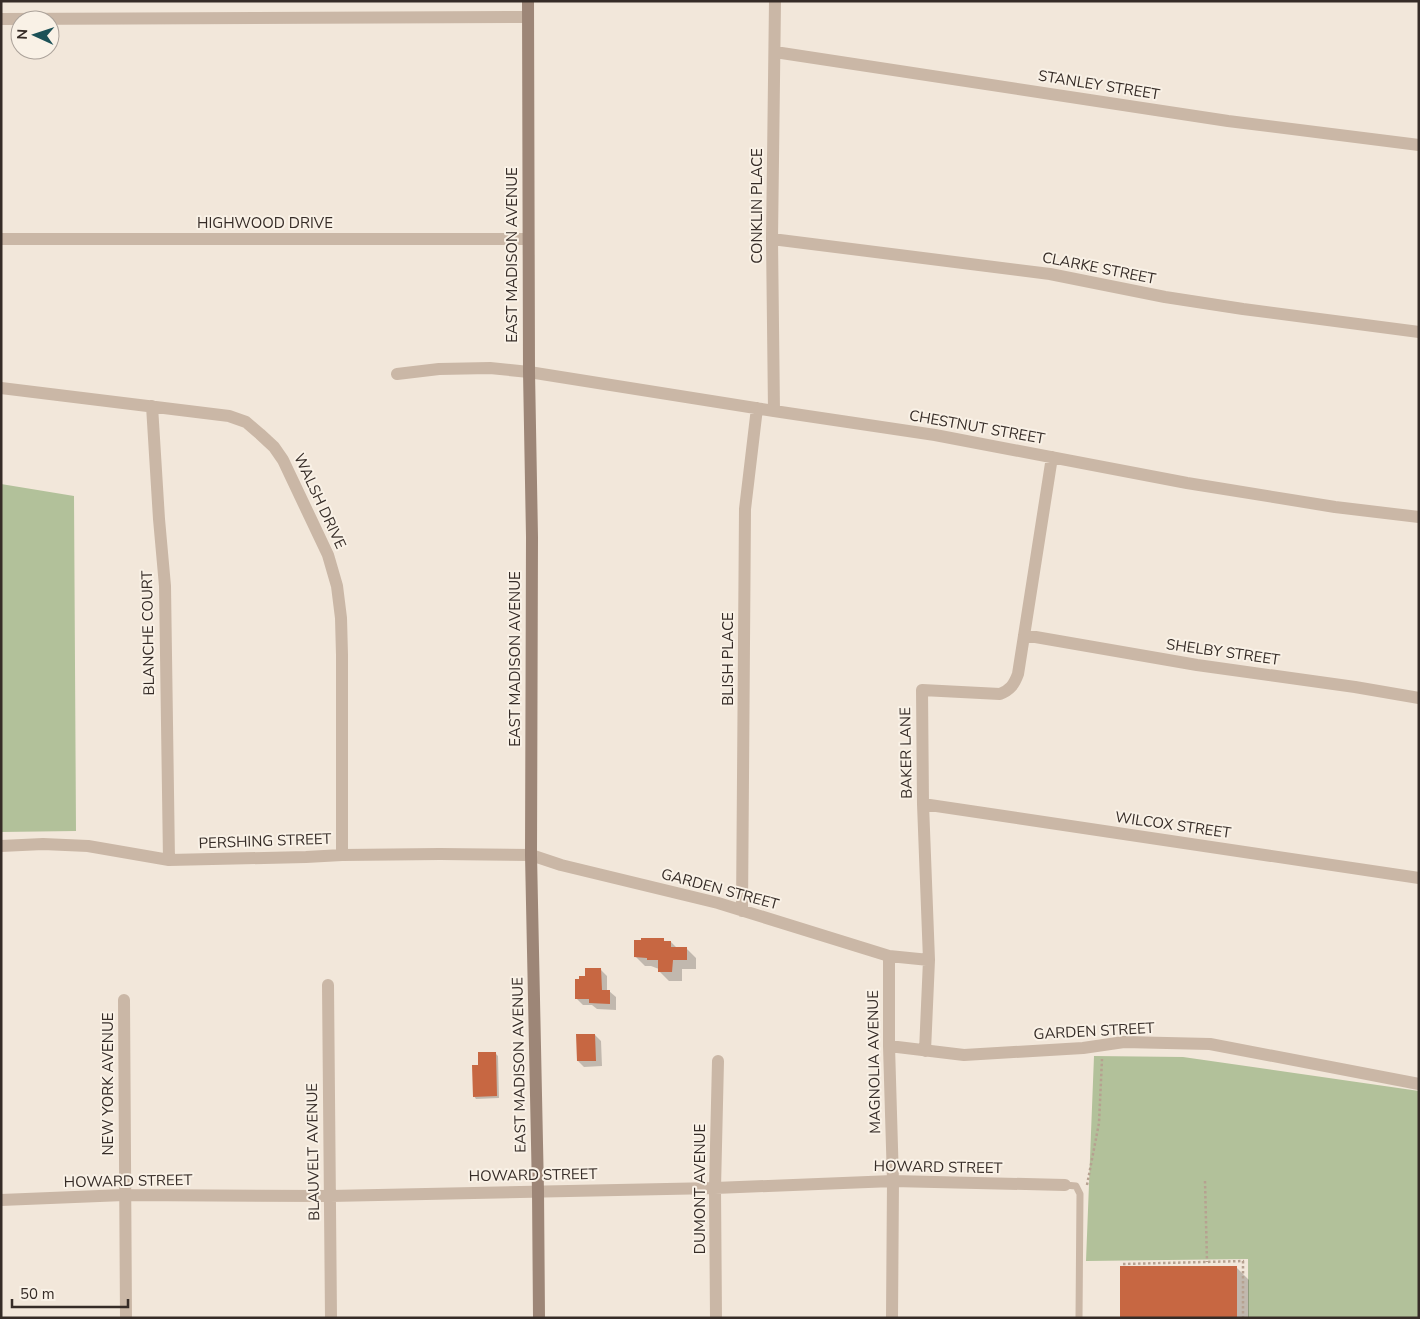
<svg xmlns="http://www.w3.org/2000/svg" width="1420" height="1319" font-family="'Nunito Sans',sans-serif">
<rect width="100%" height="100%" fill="#f2e7da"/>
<path fill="#b2c19a" d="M 1,484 L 74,496 L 76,831 L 1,832 Z
M 1094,1056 L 1183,1057 L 1419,1091 L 1419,1318 L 1248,1318 L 1248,1259 L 1086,1261 Z"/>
<path fill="#0003" d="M 663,940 L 666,942 L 671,942 L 677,948 L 686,948 L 696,958 L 696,969 L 682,969 L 682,981 L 669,981 L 659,971 L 659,969 L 651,966 L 645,966 L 635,956 Z
M 601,970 L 607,976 L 607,991 L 609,991 L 616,997 L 616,1010 L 597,1009 L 592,1005 L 583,1005 L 576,998 L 586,977 Z
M 595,1035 L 601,1041 L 602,1066 L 584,1067 L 578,1061 Z
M 495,1053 L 498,1056 L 499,1098 L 476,1099 L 474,1096 L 479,1066 Z
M 1236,1267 L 1249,1280 L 1249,1318 L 1121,1318 Z"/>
<path fill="#c76742" d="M 641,938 L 664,938 L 664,941 L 671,941 L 671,947 L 687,947 L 687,960 L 673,960 L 672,972 L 658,972 L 658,960 L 647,960 L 647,958 L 634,957 L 634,940 L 641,940 Z
M 585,968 L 601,968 L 602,990 L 610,990 L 610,1004 L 589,1003 L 589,999 L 575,999 L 575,979 L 579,979 L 579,976 L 585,976 Z
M 576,1034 L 595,1034 L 596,1061 L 577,1061 Z
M 478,1052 L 496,1052 L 497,1096 L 473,1097 L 472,1065 L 478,1065 Z
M 1120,1266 L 1237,1266 L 1237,1318 L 1120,1318 Z"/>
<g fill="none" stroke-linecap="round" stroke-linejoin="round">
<path stroke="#b6a190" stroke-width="2.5" stroke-dasharray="2.5 2.5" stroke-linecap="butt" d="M 1205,1181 L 1207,1262
M 1087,1185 L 1099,1123 L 1102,1059
M 1123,1264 L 1243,1261 L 1243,1318"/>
<path stroke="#cab7a6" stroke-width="7" d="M 1065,1185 L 1076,1186 L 1080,1194 L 1079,1318"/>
<path stroke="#cab7a6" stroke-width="12" d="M 1,19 L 528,17
M 775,52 L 1228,121 L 1419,145
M 1,239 L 528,239
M 772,239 L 1050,274 L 1165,297 L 1243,309 L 1419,332
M 397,374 L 439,369 L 490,368 L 529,372 L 774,411 L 935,435 L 1187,483 L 1335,507 L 1419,517
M 1,388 L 229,416 L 246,422 L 260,434 L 274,447 L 283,460 L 328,555 L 337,586 L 341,618 L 342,655 L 342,855
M 152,406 L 159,519 L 165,586 L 169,860
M 774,411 L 772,239 L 775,1
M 1024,635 L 1197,665 L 1355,687 L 1419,698
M 923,804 L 1419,878
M 1,846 L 43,844 L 88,846 L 169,860 L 306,857 L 342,855 L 440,854 L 531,855 L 561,865 L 718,903 L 889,956 L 929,960
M 742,911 L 745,509 L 757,408
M 889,956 L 889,1046 L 893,1181 L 892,1318
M 328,985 L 331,1318
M 124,1000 L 126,1318
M 889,1046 L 964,1055 L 1083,1048 L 1124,1042 L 1210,1044 L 1419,1084
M 925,1051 L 929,960 L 923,804 L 922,690 L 1000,694 C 1010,690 1014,685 1018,674 L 1052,457
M 1,1200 L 124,1195 L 330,1196 L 715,1188 L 893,1181 L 1065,1185
M 716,1318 L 715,1188 L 718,1061"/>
<path stroke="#9d8677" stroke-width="12" d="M 528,1 L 529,372 L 532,537 L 531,855 L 538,1191 L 539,1318"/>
</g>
<g text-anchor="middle" stroke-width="4" stroke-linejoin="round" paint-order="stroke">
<g font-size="15" fill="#362c27" stroke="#f9f1e6">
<text transform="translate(1099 85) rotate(9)" y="5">STANLEY STREET</text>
<text transform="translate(757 206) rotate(-90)" y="5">CONKLIN PLACE</text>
<text x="265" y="228">HIGHWOOD DRIVE</text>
<text transform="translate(512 255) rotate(-90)" y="5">EAST MADISON AVENUE</text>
<text transform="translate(1099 268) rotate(11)" y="5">CLARKE STREET</text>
<text transform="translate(977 427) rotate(10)" y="5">CHESTNUT STREET</text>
<text transform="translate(320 501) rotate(65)" y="5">WALSH DRIVE</text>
<text transform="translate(148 633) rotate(-91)" y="5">BLANCHE COURT</text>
<text transform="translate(1223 652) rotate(8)" y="5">SHELBY STREET</text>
<text transform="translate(515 659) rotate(-90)" y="5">EAST MADISON AVENUE</text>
<text transform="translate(728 659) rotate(-90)" y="5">BLISH PLACE</text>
<text transform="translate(906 753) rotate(-91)" y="5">BAKER LANE</text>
<text transform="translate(1173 825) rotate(8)" y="5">WILCOX STREET</text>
<text transform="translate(265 841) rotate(-2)" y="5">PERSHING STREET</text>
<text transform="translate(720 889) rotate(15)" y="5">GARDEN STREET</text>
<text transform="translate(1094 1031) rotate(-3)" y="5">GARDEN STREET</text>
<text transform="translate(874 1062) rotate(-91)" y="5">MAGNOLIA AVENUE</text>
<text transform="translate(519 1065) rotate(-91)" y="5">EAST MADISON AVENUE</text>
<text transform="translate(108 1084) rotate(-90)" y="5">NEW YORK AVENUE</text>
<text transform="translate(313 1152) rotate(-91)" y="5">BLAUVELT AVENUE</text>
<text transform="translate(938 1167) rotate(1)" y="5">HOWARD STREET</text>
<text transform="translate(533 1175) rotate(-1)" y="5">HOWARD STREET</text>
<text transform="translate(128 1181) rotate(-1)" y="5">HOWARD STREET</text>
<text transform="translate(700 1189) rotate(-90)" y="5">DUMONT AVENUE</text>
</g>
</g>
<rect width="1420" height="1319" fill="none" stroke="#362c27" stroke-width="5"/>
<g transform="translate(35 35) rotate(273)"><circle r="24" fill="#f9f1e6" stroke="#aba29a"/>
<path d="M0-4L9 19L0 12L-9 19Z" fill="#1c5157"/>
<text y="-8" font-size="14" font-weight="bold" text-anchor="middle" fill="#362c27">N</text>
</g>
<path d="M12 1299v8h116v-8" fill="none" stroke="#362c27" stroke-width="2.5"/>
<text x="20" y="1299" font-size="15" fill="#362c27" stroke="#f9f1e6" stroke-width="4" paint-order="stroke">50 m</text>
</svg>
